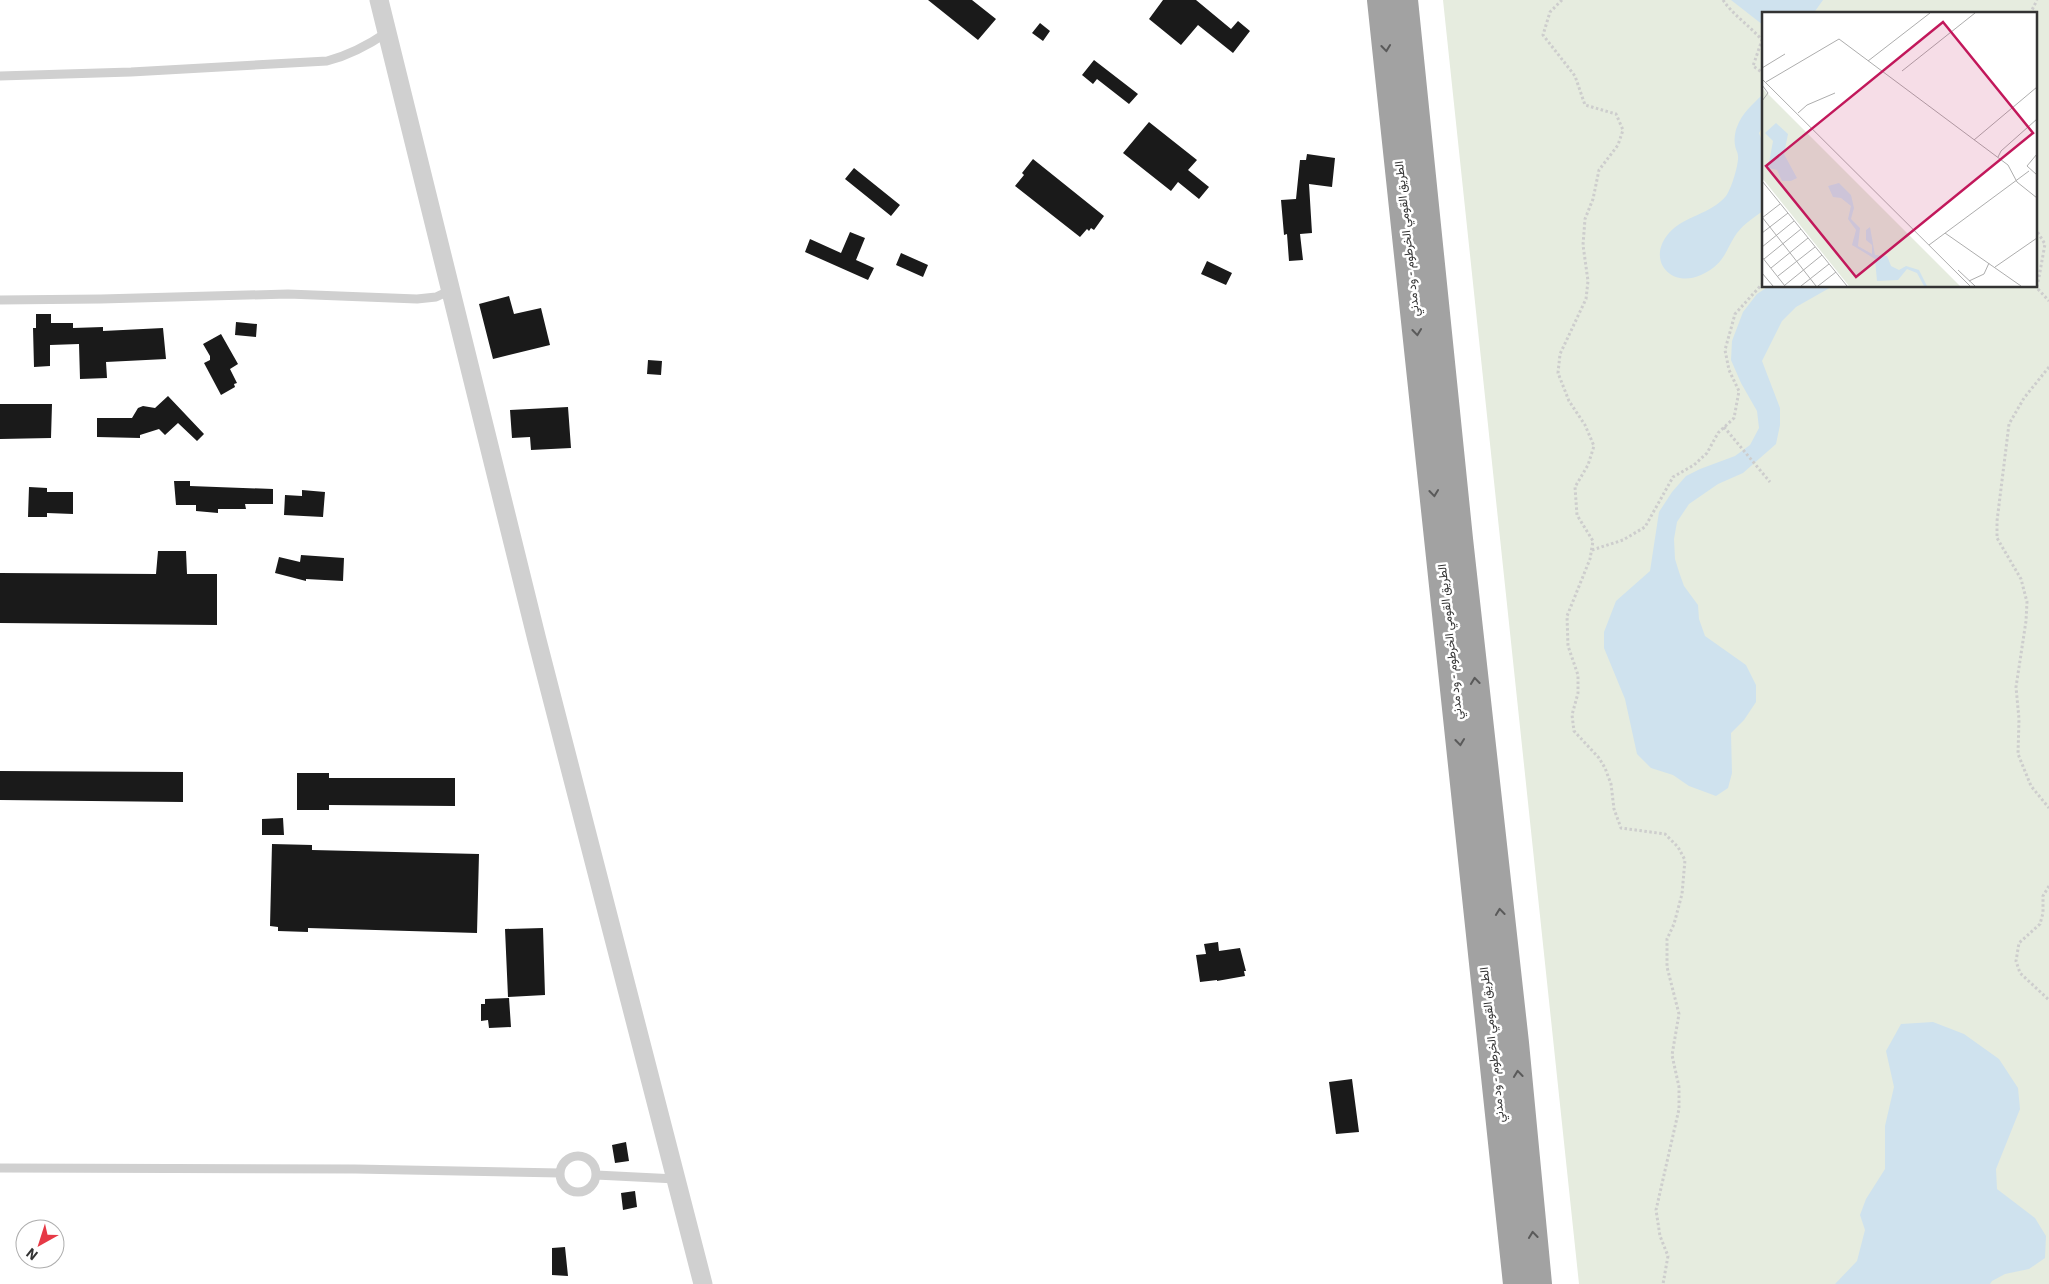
<svg xmlns="http://www.w3.org/2000/svg" width="2049" height="1284" font-family="'IBM Plex Sans',Vazirmatn,sans-serif">
<rect width="100%" height="100%" fill="#fff"/>
<path fill="#e6ecdf" fill-rule="evenodd" d="M 1443,0 L 2049,0 L 2049,1284 L 1579,1284 ZM 1763,14 L 2035,14 L 2035,286 L 1763,286 Z"/>
<path fill="#cfe2ee" d="M 1731,0 L 1823,0 L 1813,14 L 1763,14 L 1763,25 Z
M 1763,94 L 1763,126 L 1759,133 L 1763,144 L 1763,211 C 1753,218 1745,223 1737,233 C 1724,252 1726,263 1701,275 C 1670,289 1646,259 1669,233 C 1684,216 1711,214 1726,196 C 1731,190 1739,164 1738,156 C 1738,152 1735,149 1735,145 C 1734,141 1735,131 1737,127 C 1742,113 1753,104 1763,94 Z
M 1769,286 L 1833,286 L 1796,307 L 1782,321 L 1762,361 L 1780,408 L 1780,425 L 1776,444 L 1743,473 L 1718,484 L 1689,504 L 1677,522 L 1674,539 L 1675,559 L 1679,572 L 1684,586 L 1698,605 L 1699,619 L 1705,636 L 1746,665 L 1756,685 L 1756,702 L 1744,720 L 1731,733 L 1732,773 L 1728,788 L 1716,796 L 1689,786 L 1673,775 L 1651,768 L 1637,754 L 1625,699 L 1604,648 L 1604,632 L 1616,601 L 1650,571 L 1659,512 L 1672,492 L 1686,476 L 1700,469 L 1735,456 L 1750,445 L 1759,428 L 1757,411 L 1741,383 L 1731,360 L 1732,341 L 1743,312 L 1757,294 Z
M 1933,1022 L 1964,1034 L 1999,1059 L 2018,1088 L 2020,1109 L 1996,1169 L 1997,1189 L 2035,1218 L 2046,1236 L 2045,1258 L 2029,1269 L 2005,1274 L 1992,1281 L 1990,1284 L 1835,1284 L 1857,1261 L 1865,1230 L 1860,1215 L 1866,1199 L 1885,1169 L 1885,1126 L 1894,1087 L 1886,1051 L 1901,1024 Z"/>
<path fill="#1a1a1a" d="M 928,0 L 972,0 L 996,19 L 978,40 Z
M 1163,0 L 1196,0 L 1231,29 L 1238,21 L 1250,31 L 1233,53 L 1198,25 L 1181,45 L 1149,19 Z
M 1040,23 L 1050,31 L 1043,41 L 1032,33 Z
M 1094,60 L 1138,94 L 1129,104 L 1097,79 L 1093,84 L 1082,75 Z
M 1149,122 L 1197,160 L 1188,170 L 1209,187 L 1199,199 L 1178,182 L 1171,191 L 1123,153 Z
M 1307,154 L 1335,158 L 1332,187 L 1309,184 L 1312,233 L 1300,234 L 1303,260 L 1289,261 L 1287,234 L 1284,235 L 1281,200 L 1296,199 L 1300,160 L 1306,160 Z
M 1033,159 L 1104,216 L 1094,230 L 1091,228 L 1089,231 L 1087,229 L 1080,237 L 1015,186 L 1024,175 L 1022,173 Z
M 854,168 L 900,205 L 891,216 L 845,179 Z
M 850,232 L 865,238 L 856,260 L 874,268 L 868,280 L 805,252 L 810,239 L 841,253 Z
M 901,253 L 928,265 L 923,277 L 896,265 Z
M 1207,261 L 1232,273 L 1226,285 L 1201,274 Z
M 509,296 L 514,314 L 541,308 L 550,345 L 493,359 L 479,304 Z
M 36,314 L 51,314 L 51,323 L 73,323 L 73,328 L 103,327 L 103,331 L 163,328 L 166,359 L 106,362 L 107,378 L 80,379 L 79,344 L 50,345 L 50,366 L 34,367 L 33,328 L 36,328 Z
M 236,322 L 257,324 L 256,337 L 235,335 Z
M 221,334 L 238,364 L 230,369 L 237,383 L 234,384 L 235,387 L 221,395 L 204,363 L 210,360 L 210,356 L 203,344 Z
M 648,360 L 662,361 L 661,375 L 647,374 Z
M 168,396 L 204,434 L 197,441 L 178,423 L 165,435 L 159,429 L 140,435 L 140,438 L 97,437 L 97,418 L 132,418 L 138,408 L 143,406 L 155,408 Z
M 0,404 L 52,404 L 51,438 L 0,439 Z
M 568,407 L 571,448 L 531,450 L 530,437 L 512,438 L 510,410 Z
M 174,481 L 190,481 L 190,486 L 273,489 L 273,504 L 245,504 L 246,509 L 218,509 L 218,513 L 196,511 L 196,505 L 176,505 Z
M 29,487 L 47,488 L 47,492 L 73,492 L 73,514 L 47,513 L 47,517 L 28,517 Z
M 302,490 L 325,492 L 323,517 L 284,515 L 285,495 L 302,496 Z
M 158,551 L 186,551 L 187,574 L 217,574 L 217,625 L 0,623 L 0,573 L 156,574 Z
M 301,555 L 344,558 L 343,581 L 306,579 L 306,581 L 275,573 L 279,557 L 300,562 Z
M 0,771 L 183,772 L 183,802 L 0,800 Z
M 297,773 L 329,773 L 329,778 L 455,778 L 455,806 L 329,805 L 329,810 L 297,810 Z
M 283,818 L 284,835 L 262,835 L 262,819 Z
M 272,844 L 312,845 L 312,850 L 479,854 L 477,933 L 308,928 L 308,932 L 278,931 L 278,927 L 270,926 Z
M 543,928 L 545,995 L 508,997 L 505,929 Z
M 1218,942 L 1219,951 L 1240,948 L 1246,971 L 1244,971 L 1245,976 L 1217,981 L 1217,980 L 1200,982 L 1196,955 L 1206,954 L 1204,944 Z
M 509,998 L 511,1027 L 489,1028 L 488,1020 L 481,1021 L 481,1004 L 485,1004 L 485,999 Z
M 1352,1079 L 1359,1132 L 1336,1134 L 1329,1082 Z
M 626,1142 L 629,1161 L 615,1163 L 612,1145 Z
M 635,1191 L 637,1207 L 623,1210 L 621,1193 Z
M 565,1247 L 568,1276 L 552,1275 L 552,1248 Z"/>
<g fill="none" stroke-linecap="round" stroke-linejoin="round">
<path stroke="#cdcdcd" stroke-width="3" stroke-dasharray="2.5 2.5" stroke-linecap="butt" d="M 1562,0 L 1550,12 L 1543,35 L 1575,76 L 1585,105 L 1616,114 L 1623,130 L 1618,145 L 1599,170 L 1593,199 L 1585,219 L 1583,245 L 1588,281 L 1586,299 L 1560,354 L 1558,373 L 1569,401 L 1585,425 L 1594,446 L 1588,465 L 1575,487 L 1577,515 L 1593,541 L 1590,559 L 1567,616 L 1568,646 L 1578,675 L 1578,693 L 1572,715 L 1574,731 L 1599,758 L 1605,768 L 1611,784 L 1614,809 L 1621,828 L 1665,834 L 1678,847 L 1685,860 L 1682,894 L 1674,924 L 1667,939 L 1667,967 L 1679,1014 L 1672,1055 L 1679,1087 L 1679,1109 L 1656,1210 L 1660,1236 L 1668,1256 L 1663,1284
M 1723,0 C 1733,15 1750,26 1762,40 L 1753,66 L 1763,73
M 2030,14 L 2037,0
M 2035,228 L 2045,244 L 2037,288 L 2049,301
M 2049,367 L 2024,398 L 2009,424 L 1997,521 L 1997,538 L 2021,579 L 2027,602 L 2026,621 L 2016,687 L 2019,719 L 2018,754 L 2031,786 L 2049,808
M 1724,427 L 1770,482
M 1592,550 L 1623,540 L 1645,527 L 1673,477 L 1694,465 L 1707,453 L 1718,433 L 1734,418 L 1739,391 L 1729,370 L 1725,350 L 1735,314 L 1763,283
M 2049,886 L 2043,896 L 2043,913 L 2040,924 L 2019,943 L 2016,961 L 2020,973 L 2049,1000"/>
<path stroke="#d0d0d0" stroke-width="9" d="M 0,76 L 131,72 L 327,61 C 350,55 367,46 386,33
M 0,300 L 101,299 L 288,294 L 417,299 L 436,297 L 451,290
M560 1174a18 18 0 1 1 36 0a18 18 0 1 1-36 0Z
M 0,1168 L 355,1169 L 560,1173
M 596,1175 L 676,1179"/>
<path stroke="#d0d0d0" stroke-width="19" d="M 379,0 L 537,640 L 703,1284"/>
<path stroke="#a2a2a2" stroke-width="28" d="M 1381,0 L 1517,1284
M 1404,0 L 1459,539 L 1515,1043 L 1538,1284"/>
</g>
<defs><path id="oneway-chevron" d="M-2-3.5L2.5 0L-2 3.5" fill="none" stroke-width="1.6" stroke-linecap="round" stroke-linejoin="round" transform="scale(1.25)"/></defs>
<g stroke="#5a5a5a">
<use href="#oneway-chevron" transform="translate(1386 48) rotate(84)"/>
<use href="#oneway-chevron" transform="translate(1417 332) rotate(84)"/>
<use href="#oneway-chevron" transform="translate(1434 493) rotate(84)"/>
<use href="#oneway-chevron" transform="translate(1475 681) rotate(-96)"/>
<use href="#oneway-chevron" transform="translate(1460 742) rotate(84)"/>
<use href="#oneway-chevron" transform="translate(1500 912) rotate(-96)"/>
<use href="#oneway-chevron" transform="translate(1518 1074) rotate(-96)"/>
<use href="#oneway-chevron" transform="translate(1533 1235) rotate(-96)"/>
</g>
<g text-anchor="middle" stroke-width="5" stroke-linejoin="round" paint-order="stroke">
<g font-size="12" fill="#333" stroke="#fff">
<text transform="translate(1407 239) rotate(-96)" y="4">الطريق القومي الخرطوم - ود مدني</text>
<text transform="translate(1450 642) rotate(-96)" y="4">الطريق القومي الخرطوم - ود مدني</text>
<text transform="translate(1492 1045) rotate(-96)" y="4">الطريق القومي الخرطوم - ود مدني</text>
</g>
</g>
<g transform="translate(1762 12)">
<rect width="275" height="275" fill="#fff"/>
<path d="M 0,76 L 198,274 L 87,274 L 0,166 Z" fill="#e6ecdf"/>
<path d="M 14,111 L 26,122 L 22,142 L 35,166 L 29,169 L 20,169 L 15,158 L 6,156 L 11,129 L 3,121 ZM 77,171 L 89,183 L 92,196 L 89,207 L 98,216 L 96,234 L 110,242 L 110,233 L 104,228 L 104,218 L 108,215 L 113,243 L 125,244 L 129,254 L 137,258 L 144,254 L 157,258 L 165,274 L 162,274 L 155,261 L 145,257 L 136,268 L 115,269 L 113,247 L 90,233 L 94,218 L 86,207 L 89,194 L 79,186 L 71,185 L 66,174 Z" fill="#cfe2ee"/>
<path fill="none" stroke="#adadad" stroke-width="1" d="M 106,49 L 168,1M 0,56 L 23,42M 140,59 L 213,1M 0,67 L 208,274M 4,70 L 77,27 L 246,153 L 255,170 L 275,186M 0,73 L 6,81 L 0,89M 36,101 L 45,93 L 73,81M 212,128 L 275,75M 275,142 L 265,154 L 275,163M 236,145 L 239,139 L 275,107M 0,169 L 85,274M 0,205 L 54,274M 0,206 L 18,192M 0,221 L 26,201M 183,221 L 259,274M 167,233 L 267,159M 0,235 L 32,209M 0,245 L 23,274M 2,247 L 39,217M 233,255 L 275,226M 9,256 L 46,226M 196,258 L 213,274M 0,261 L 11,274M 16,264 L 53,235M 207,269 L 222,262 L 227,251M 23,273 L 60,243M 39,274 L 67,252M 56,274 L 74,260"/>
<path fill="#c2185b" fill-opacity="0.15" stroke="#c2185b" stroke-width="2.5" d="M 181,10 L 271,121 L 94,265 L 4,154 Z"/>
<rect width="275" height="275" fill="none" stroke="#333" stroke-width="2.5"/>
</g>
<g transform="translate(40 1244) rotate(219)"><circle r="24" fill="#ffffff" stroke="#adadad"/>
<path d="M0-4L9 19L0 12L-9 19Z" fill="#e63946"/>
<text y="-8" font-size="14" font-weight="bold" text-anchor="middle" fill="#333333">N</text>
</g>
</svg>
